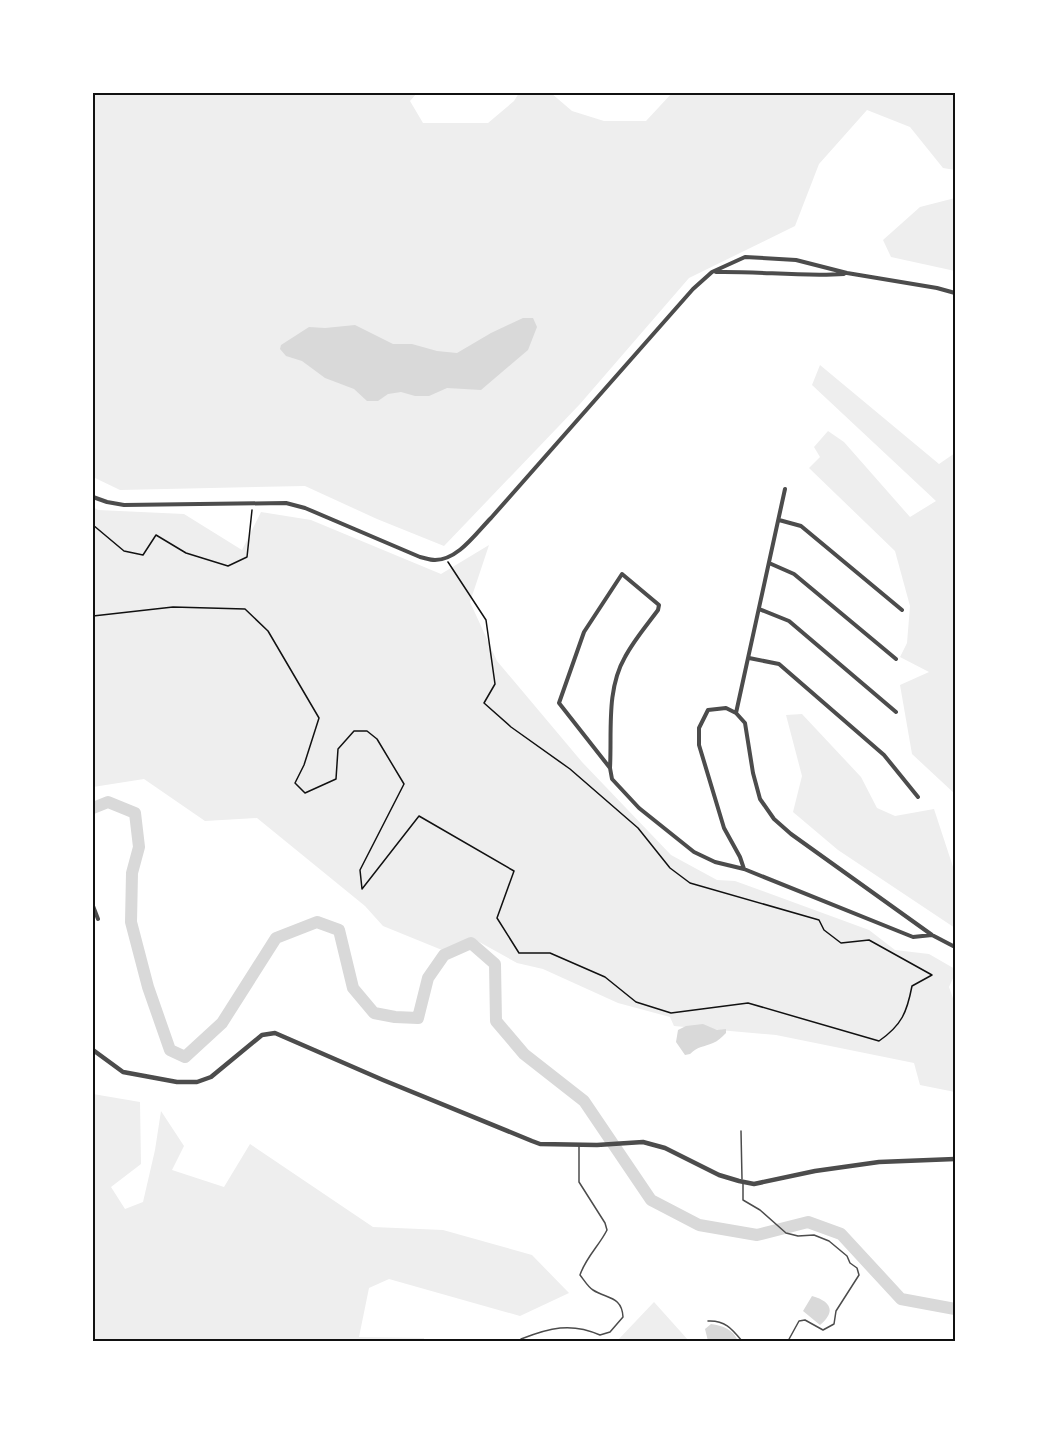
<svg xmlns="http://www.w3.org/2000/svg" width="1048" height="1434" font-family="Literata,serif">
<rect width="100%" height="100%" fill="#fff"/>
<path fill="#eee" d="M 93,93 L 417,93 L 410,101 L 423,123 L 488,123 L 514,101 L 519,93 L 551,93 L 572,111 L 604,121 L 646,121 L 672,93 L 955,93 L 955,170 L 943,168 L 910,127 L 867,110 L 819,164 L 795,226 L 689,278 L 580,404 L 444,546 L 377,519 L 305,486 L 120,490 L 93,477 Z
M 955,198 L 955,271 L 891,257 L 883,240 L 920,207 Z
M 820,365 L 939,464 L 955,453 L 955,794 L 912,754 L 900,685 L 929,672 L 900,657 L 907,643 L 910,606 L 895,551 L 809,468 L 820,457 L 814,447 L 828,431 L 844,442 L 910,517 L 936,501 L 812,385 Z
M 93,507 L 98,510 L 184,514 L 242,550 L 261,512 L 311,520 L 441,574 L 489,545 L 470,602 L 497,661 L 582,762 L 671,855 L 717,880 L 735,881 L 869,930 L 895,950 L 929,954 L 955,969 L 955,974 L 949,987 L 955,1004 L 955,1092 L 920,1085 L 914,1063 L 776,1035 L 674,1026 L 670,1017 L 618,1003 L 543,969 L 517,963 L 472,938 L 442,950 L 383,926 L 365,906 L 257,818 L 205,821 L 144,779 L 93,787 Z
M 802,714 L 861,777 L 877,808 L 895,816 L 934,809 L 955,873 L 955,928 L 838,850 L 793,812 L 802,776 L 786,715 Z
M 93,1094 L 140,1102 L 141,1164 L 111,1187 L 125,1209 L 143,1202 L 155,1150 L 161,1111 L 184,1146 L 172,1170 L 224,1187 L 250,1144 L 373,1227 L 443,1230 L 532,1255 L 569,1293 L 520,1316 L 389,1279 L 369,1288 L 359,1337 L 424,1338 L 424,1341 L 99,1341 L 93,1339 Z
M 654,1302 L 689,1341 L 617,1341 Z"/>
<path fill="#d9d9d9" d="M 523,318 L 533,318 L 537,327 L 528,350 L 481,390 L 447,388 L 429,396 L 415,396 L 401,392 L 388,394 L 378,401 L 367,401 L 354,389 L 325,378 L 302,361 L 286,356 L 280,349 L 281,345 L 309,327 L 325,328 L 355,325 L 393,344 L 412,344 L 437,351 L 457,353 L 491,333 Z
M 703,1024 L 717,1030 L 726,1029 L 726,1033 C 722,1037 718,1041 713,1043 C 704,1047 698,1046 690,1054 L 685,1055 L 676,1042 L 678,1030 L 686,1026 Z
M 812,1296 C 830,1301 837,1311 820,1325 L 803,1311 Z
M 711,1324 C 723,1326 733,1329 738,1341 L 708,1341 L 705,1329 Z"/>
<g fill="none" stroke-linecap="round" stroke-linejoin="round">
<path stroke="#d9d9d9" stroke-width="12" d="M 93,808 L 108,802 L 135,813 L 139,847 L 132,873 L 131,922 L 148,987 L 170,1050 L 185,1057 L 222,1023 L 276,938 L 317,922 L 339,930 L 353,988 L 374,1013 L 395,1017 L 418,1018 L 428,978 L 444,955 L 471,943 L 495,964 L 496,1021 L 524,1054 L 584,1101 L 651,1200 L 699,1225 L 757,1235 L 808,1222 L 841,1234 L 901,1299 L 955,1309"/>
<path stroke="#111" stroke-width="1.5" d="M 93,525 L 124,551 L 143,555 L 156,535 L 186,553 L 228,566 L 247,557 L 252,510
M 93,616 L 173,607 L 245,609 L 268,631 L 319,718 L 304,765 L 295,783 L 305,793 L 336,779 L 338,749 L 354,731 L 367,731 L 377,739 L 404,784 L 360,870 L 362,889 L 419,816 L 514,871 L 497,918 L 519,953 L 550,953 L 605,977 L 636,1002 L 671,1013 L 748,1003 L 879,1041 C 902,1025 907,1012 912,986 L 932,975 L 869,940 L 841,943 L 824,930 L 819,920 L 690,883 L 670,868 L 638,828 L 570,769 L 511,727 L 484,703 L 495,684 L 486,620 L 448,562"/>
<path stroke="#4c4c4c" stroke-width="1.5" d="M 741,1131 L 742,1179
M 743,1183 L 743,1200 L 760,1210 L 786,1233 L 798,1236 L 814,1235 L 829,1241 L 847,1256 L 850,1263 L 857,1268 L 859,1275 L 836,1311 L 834,1324 L 823,1330 L 805,1320 L 799,1321 L 788,1341
M 708,1321 C 725,1320 732,1329 742,1341
M 521,1341 L 521,1339 C 549,1328 571,1322 600,1335 L 610,1332 L 623,1317 C 622,1296 607,1299 593,1290 C 588,1287 584,1280 580,1275 C 586,1257 599,1246 607,1230 L 605,1223 L 579,1182 L 579,1145"/>
<path stroke="#4c4c4c" stroke-width="4" d="M 716,272 C 759,271 801,277 844,274
M 785,489 L 736,713 L 745,723 L 753,773 L 760,799 L 774,819 L 791,834 L 932,935 L 955,947
M 93,497 L 107,502 L 124,505 L 286,503 L 305,508 L 420,557 C 425,558 430,560 435,560 C 458,560 476,533 491,518 L 693,289 L 712,272 L 745,257 L 796,260 L 847,273 L 937,288 L 955,293
M 779,520 L 801,526 L 902,610
M 769,563 L 794,574 L 896,659
M 759,609 L 789,621 L 896,712
M 749,658 L 779,664 L 884,755 L 918,797
M 736,713 L 726,708 L 708,710 L 699,728 L 699,745 L 724,828 L 740,857 L 744,869
M 610,768 L 559,703 L 584,632 L 622,574 L 659,605 L 658,610 C 647,625 634,640 625,657 C 606,690 612,732 610,768 L 612,779 L 639,808 L 694,852 L 715,862 L 744,869 L 913,937 L 932,935
M 93,906 L 98,919"/>
<path stroke="#4c4c4c" stroke-width="4.5" d="M 93,1050 L 123,1072 L 177,1082 L 197,1082 L 211,1077 L 262,1035 L 275,1033 L 383,1080 L 532,1141 L 540,1144 L 597,1145 L 643,1142 L 665,1148 L 719,1175 L 739,1181 L 754,1184 L 815,1171 L 879,1162 L 955,1159"/>
</g>
<rect width="1048" height="1434" fill="none" stroke="#ffffff" stroke-width="189"/>
<rect x="94" y="94" width="860" height="1246" fill="none" stroke="#111" stroke-width="2"/>
</svg>
